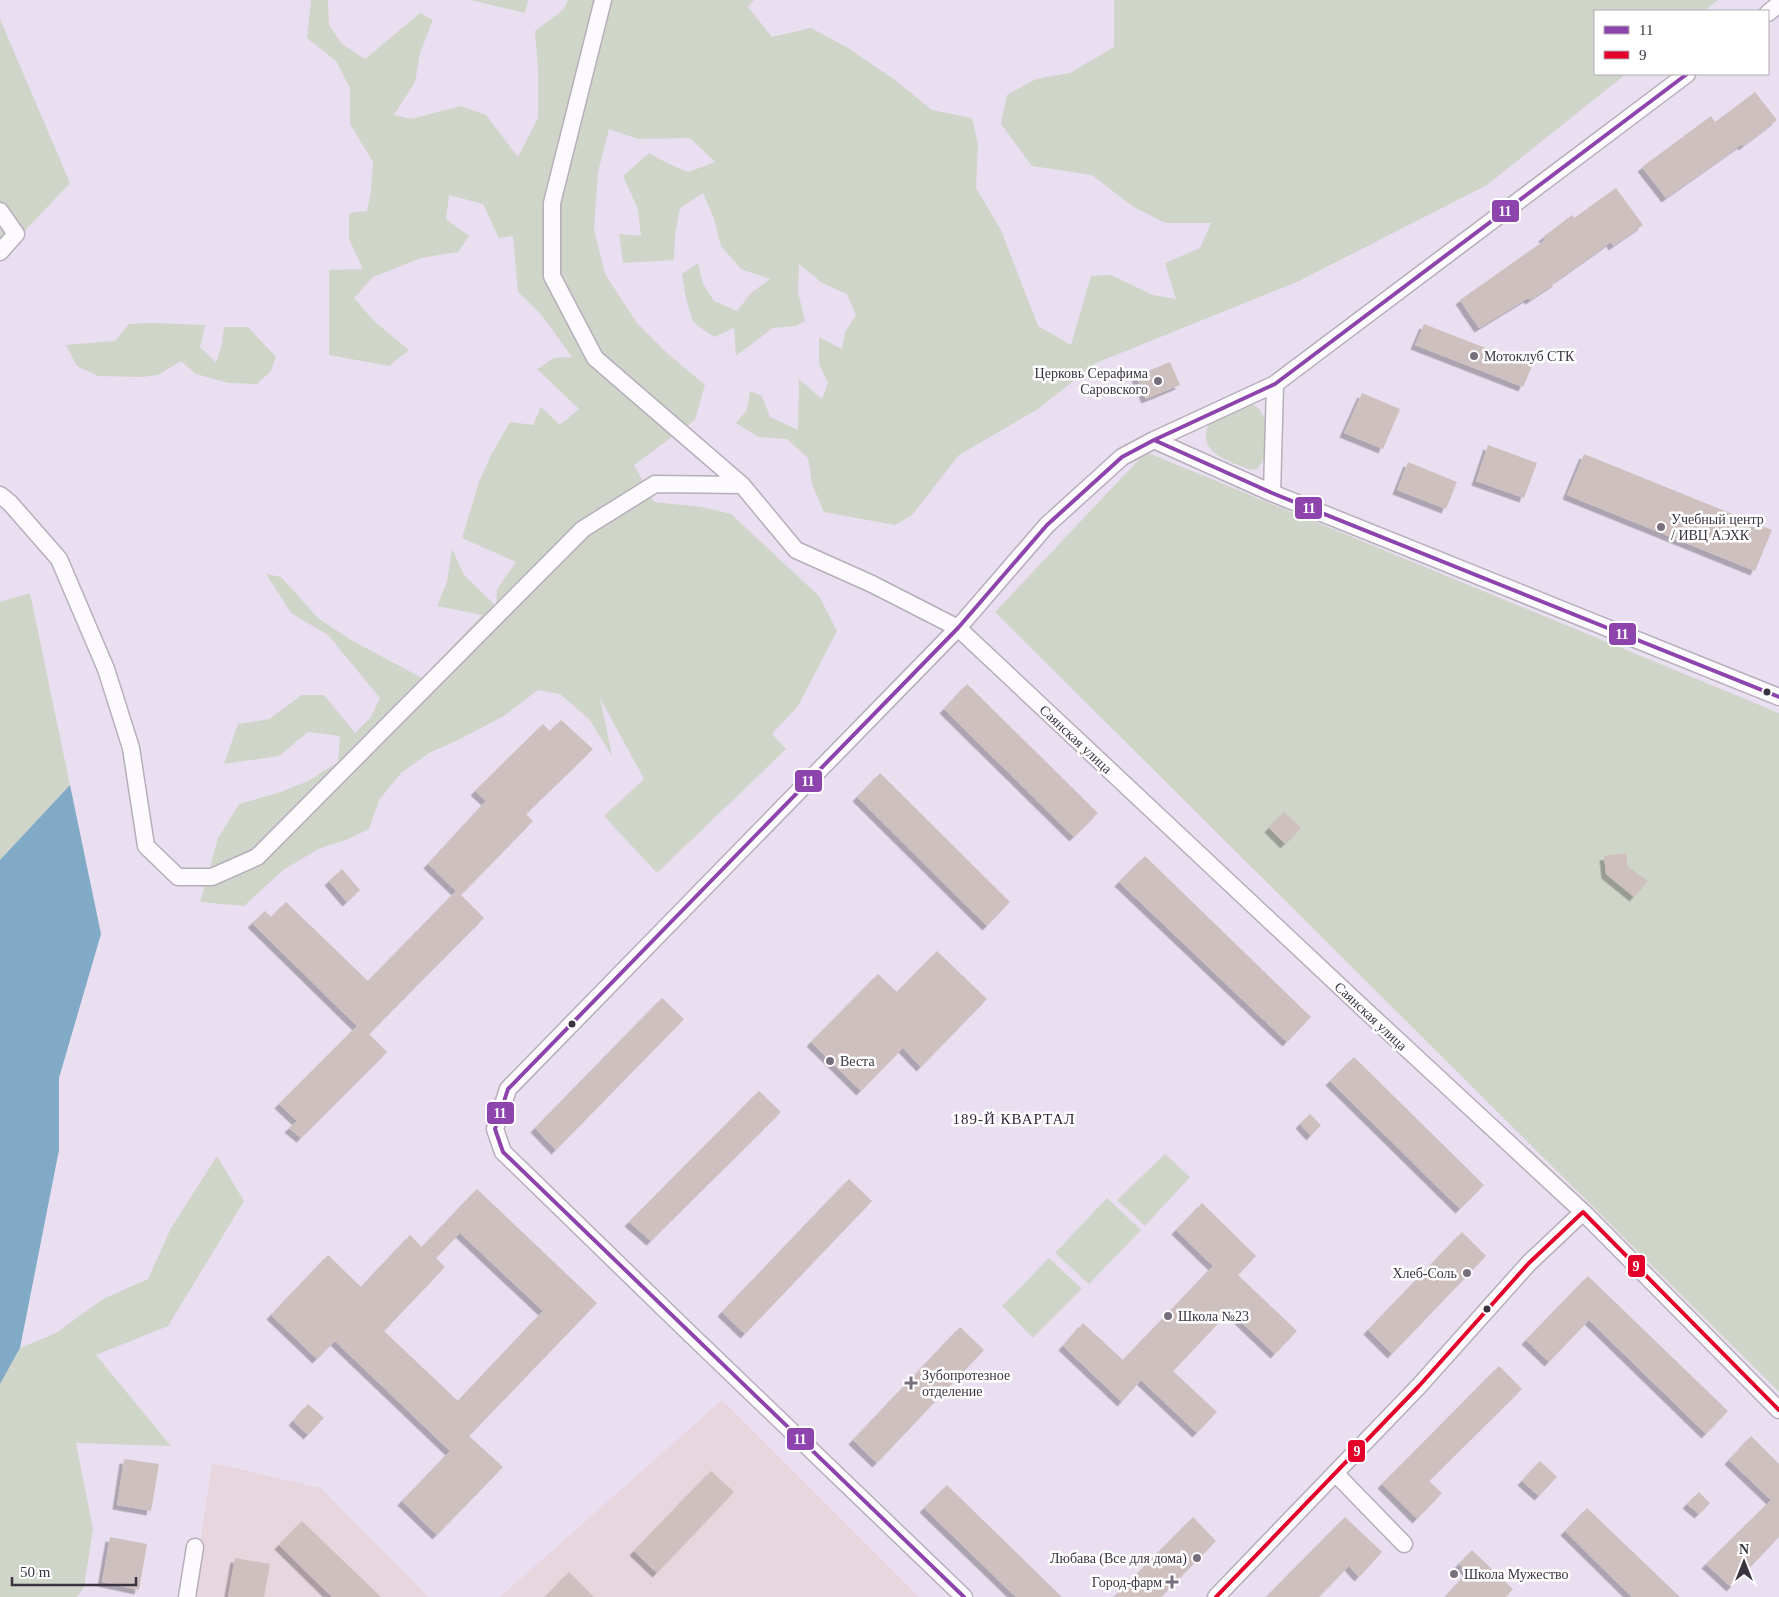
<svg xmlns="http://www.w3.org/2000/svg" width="1779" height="1597" font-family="Georgia,serif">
<defs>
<filter id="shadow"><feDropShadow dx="-4.5" dy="4.5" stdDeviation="0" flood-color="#0004"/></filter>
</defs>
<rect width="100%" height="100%" fill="#e9dff0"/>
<path fill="#e8d6de" d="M 722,1400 L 919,1597 L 500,1597 Z
M 212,1463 L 321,1488 L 428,1597 L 192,1597 Z"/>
<path fill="#d0d5c9" d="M 311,0 L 328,0 L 329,25 L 342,44 L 365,59 L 420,13 L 433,20 L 420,53 L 415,82 L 394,115 L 411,119 L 461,106 L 486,115 L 518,157 L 538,118 L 538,70 L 535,31 L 564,9 L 568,0 L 754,0 L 748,7 L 772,37 L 811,28 L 848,48 L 895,80 L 932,110 L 972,118 L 978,144 L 976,188 L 1001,230 L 1038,326 L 1071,345 L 1091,276 L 1111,275 L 1153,295 L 1176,299 L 1165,263 L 1200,248 L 1211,223 L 1165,223 L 1132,206 L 1092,175 L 1032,166 L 1001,124 L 1007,95 L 1036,79 L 1070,73 L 1114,47 L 1114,0 L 1718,0 L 1704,11 L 1595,11 L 1595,74 L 1626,74 L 1487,185 L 1299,281 L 1096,363 L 1038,409 L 959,455 L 912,515 L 895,525 L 824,512 L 812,484 L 808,458 L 787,439 L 758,437 L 736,423 L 747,410 L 750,391 L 762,396 L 770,417 L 798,430 L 799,379 L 822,399 L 828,383 L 819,364 L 819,337 L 842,349 L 845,332 L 856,315 L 847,294 L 822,283 L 799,264 L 798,292 L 805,321 L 796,326 L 773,328 L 736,356 L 734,328 L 714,337 L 693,322 L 686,298 L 682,274 L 698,263 L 703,284 L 714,301 L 737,311 L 751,293 L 770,279 L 741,269 L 721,246 L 714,219 L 703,193 L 680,208 L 675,235 L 674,260 L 623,263 L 619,234 L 641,236 L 638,209 L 623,176 L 649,153 L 667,163 L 688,172 L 715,162 L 690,138 L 638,139 L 609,129 L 598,172 L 594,230 L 605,274 L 637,323 L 667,353 L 705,385 L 695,420 L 634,465 L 654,502 L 702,507 L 731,514 L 819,596 L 837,631 L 798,706 L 772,734 L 786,749 L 657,873 L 604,816 L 644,779 L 600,698 L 612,756 L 589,719 L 560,694 L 538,690 L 504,716 L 456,741 L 429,753 L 401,773 L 379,800 L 369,829 L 348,839 L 318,849 L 282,871 L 244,906 L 200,902 L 218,838 L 239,804 L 281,792 L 308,781 L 338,762 L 340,736 L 308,732 L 279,756 L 224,764 L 238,724 L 269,719 L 302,695 L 324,695 L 355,733 L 371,717 L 380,698 L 328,635 L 291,613 L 266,574 L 281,577 L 319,619 L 351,640 L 422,678 L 482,615 L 437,606 L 447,582 L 452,549 L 464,575 L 496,606 L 497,589 L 516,562 L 462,538 L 479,482 L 491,455 L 510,422 L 533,425 L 541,407 L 560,425 L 579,409 L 537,369 L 554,358 L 572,357 L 540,313 L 518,292 L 513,236 L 499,238 L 483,204 L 449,195 L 446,219 L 469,236 L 458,252 L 421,258 L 373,277 L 354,298 L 375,322 L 409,350 L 389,366 L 329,355 L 329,270 L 363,269 L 349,239 L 349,213 L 367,211 L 371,191 L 373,162 L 350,124 L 350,88 L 336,61 L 307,38 Z
M 471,0 L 528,0 L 525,13 Z
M 0,19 L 70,183 L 0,257 Z
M 152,323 L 205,325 L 200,347 L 216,363 L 222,344 L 224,327 L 248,327 L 276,357 L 271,371 L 257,384 L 229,383 L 196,374 L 181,361 L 158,375 L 142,377 L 98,376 L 77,366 L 66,345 L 115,341 L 129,324 Z
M 1251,405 C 1270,408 1265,437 1265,451 C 1265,459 1262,463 1257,469 L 1251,470 C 1231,462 1195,453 1209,424 L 1244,406 Z
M 1146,452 L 1779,713 L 1779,1392 L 995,612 Z
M 30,593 L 70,785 L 0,860 L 0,602 Z
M 1165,1154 L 1190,1177 L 1145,1226 L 1117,1200 Z
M 217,1156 L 244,1201 L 168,1326 L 96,1355 L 171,1446 L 76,1443 L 93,1529 L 84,1587 L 77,1597 L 0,1597 L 0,1384 L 20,1348 L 56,1333 L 103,1299 L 148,1279 L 171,1228 Z
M 1107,1198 L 1141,1230 L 1089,1284 L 1055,1253 Z
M 1049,1258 L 1082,1289 L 1033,1338 L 1002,1306 Z"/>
<path fill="#81aac7" d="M 70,785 L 101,934 L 59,1078 L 59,1150 L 20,1348 L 0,1384 L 0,860 Z"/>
<path fill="#cec0be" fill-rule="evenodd" filter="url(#shadow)" d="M 1755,92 L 1777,120 L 1743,146 L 1742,144 L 1666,198 L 1642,167 L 1711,116 L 1715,122 Z
M 1616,188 L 1643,225 L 1613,246 L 1611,242 L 1556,281 L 1557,282 L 1530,300 L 1528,298 L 1479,328 L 1460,300 L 1545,240 L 1543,237 L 1572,215 L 1574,218 Z
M 1424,324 L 1532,366 L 1523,387 L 1415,345 Z
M 1170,362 L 1180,385 L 1146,399 L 1136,376 Z
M 1362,393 L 1400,409 L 1383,449 L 1344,433 Z
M 1488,445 L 1537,463 L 1524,498 L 1476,481 Z
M 1584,454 L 1772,530 L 1755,571 L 1567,495 Z
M 1408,462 L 1457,482 L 1446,509 L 1397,490 Z
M 967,684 L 1098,813 L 1074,837 L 944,709 Z
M 561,720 L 593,749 L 526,814 L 533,821 L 461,895 L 484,918 L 369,1034 L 387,1052 L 301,1138 L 289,1128 L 297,1121 L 279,1104 L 357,1026 L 252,923 L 265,911 L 271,917 L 286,902 L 368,981 L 456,891 L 428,864 L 486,801 L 475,791 L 543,724 L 550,731 Z
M 880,773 L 1010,902 L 987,926 L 857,797 Z
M 1284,812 L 1301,828 L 1285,844 L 1269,828 Z
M 1626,853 L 1628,867 L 1648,881 L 1634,897 L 1606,874 L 1604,856 Z
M 1145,856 L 1311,1017 L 1287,1042 L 1119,882 Z
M 342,869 L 360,890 L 347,902 L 329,881 Z
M 937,951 L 987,999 L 921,1067 L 903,1048 L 861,1091 L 811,1042 L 878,974 L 897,992 Z
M 662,998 L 684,1019 L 556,1150 L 535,1128 Z
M 1354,1057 L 1484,1185 L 1460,1209 L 1330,1081 Z
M 759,1091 L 781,1112 L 651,1241 L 629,1222 Z
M 1310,1114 L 1321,1125 L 1311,1136 L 1300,1124 Z
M 849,1179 L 872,1201 L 745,1334 L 722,1312 Z
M 477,1189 L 597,1303 L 469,1436 L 503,1467 L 437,1535 L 402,1501 L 450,1451 L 335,1341 L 317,1359 L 271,1315 L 328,1255 L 361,1287 L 410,1235 L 422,1247 ZM 460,1233 L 543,1311 L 458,1401 L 384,1331 L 445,1267 L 436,1258 Z
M 1202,1203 L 1256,1256 L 1238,1275 L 1297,1331 L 1275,1354 L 1230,1311 L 1173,1371 L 1217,1412 L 1197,1433 L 1141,1380 L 1122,1402 L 1063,1346 L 1083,1323 L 1123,1360 L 1213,1266 L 1176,1230 Z
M 1462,1232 L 1486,1256 L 1392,1354 L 1368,1330 Z
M 1588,1276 L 1728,1411 L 1706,1434 L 1589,1320 L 1549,1362 L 1526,1340 Z
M 960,1327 L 984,1350 L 877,1463 L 853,1440 Z
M 1499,1366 L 1522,1389 L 1429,1481 L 1442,1493 L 1417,1519 L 1382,1484 Z
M 308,1404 L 324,1418 L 308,1435 L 293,1421 Z
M 1751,1436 L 1779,1464 L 1779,1537 L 1731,1587 L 1706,1564 L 1771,1500 L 1729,1460 Z
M 124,1459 L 159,1464 L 151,1511 L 117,1505 Z
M 1540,1461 L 1557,1477 L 1539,1496 L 1522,1481 Z
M 711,1471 L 734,1492 L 657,1573 L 634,1551 Z
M 947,1485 L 1062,1597 L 1016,1597 L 924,1508 Z
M 1699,1492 L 1710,1503 L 1699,1514 L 1687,1504 Z
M 1587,1508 L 1680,1597 L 1632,1597 L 1565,1531 Z
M 1193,1517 L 1216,1541 L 1161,1597 L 1114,1597 Z
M 1345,1517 L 1382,1552 L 1359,1577 L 1349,1566 L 1319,1597 L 1266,1597 Z
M 302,1521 L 381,1597 L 332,1597 L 279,1545 Z
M 110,1537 L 147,1544 L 139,1590 L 102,1582 Z
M 1472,1550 L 1513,1589 L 1506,1597 L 1445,1597 L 1468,1572 L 1459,1564 Z
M 235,1558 L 270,1564 L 264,1597 L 228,1597 Z
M 569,1572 L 594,1597 L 545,1597 Z"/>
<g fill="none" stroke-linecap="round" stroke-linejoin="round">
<g stroke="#b6aebb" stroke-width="19">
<path id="minor" d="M 603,0 L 552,203 L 552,276 L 595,358 L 742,485
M 1768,13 L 1779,4
M 0,211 L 16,234 L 0,252
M 1154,440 L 1272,493 L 1779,697
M 1272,493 L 1275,384
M 0,495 L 10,503 L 59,559 L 106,669 L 131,748 L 146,846 L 178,877 L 212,877 L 257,857 L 583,529 L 655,484 L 742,485 L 796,550 L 872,584 L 958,628 L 1364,1009 L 1583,1212 L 1779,1410
M 1336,1474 L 1404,1544
M 187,1597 L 195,1547
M 964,1597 L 684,1328 L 503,1152 L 495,1129 L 508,1089 L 958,628 L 1047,525 L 1122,457 L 1154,440 L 1275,384 L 1687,74
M 1216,1597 L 1419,1386 L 1529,1263 L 1583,1212"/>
</g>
<use href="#minor" stroke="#fcfafd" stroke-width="16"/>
<g stroke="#fff" stroke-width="8">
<path id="bus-1" d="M 1154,440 L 1272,493 L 1779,697
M 964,1597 L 503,1152 L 495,1129 L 508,1089 L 958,628 L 1047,525 L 1122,457 L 1154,440 L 1275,384 L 1687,74"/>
</g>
<g stroke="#fff" stroke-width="8">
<path id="bus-2" d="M 1216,1597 L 1419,1386 L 1529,1263 L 1583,1212 L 1779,1410"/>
</g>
<use href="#bus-1" stroke="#8e44ad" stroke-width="4"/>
<use href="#bus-2" stroke="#e4002b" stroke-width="4"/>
</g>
<g fill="#776f7e" stroke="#fff" stroke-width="2">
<circle cx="1474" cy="356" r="5"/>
<circle cx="1158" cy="381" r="5"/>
<circle cx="1661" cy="527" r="5"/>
<circle cx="830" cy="1061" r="5"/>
<circle cx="1467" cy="1273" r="5"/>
<circle cx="1168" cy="1316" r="5"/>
<path d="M908.5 1375.5h5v5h5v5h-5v5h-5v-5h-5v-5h5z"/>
<circle cx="1197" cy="1558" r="5"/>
<circle cx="1454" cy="1574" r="5"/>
<path d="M1169.5 1574.5h5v5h5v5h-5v5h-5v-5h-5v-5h5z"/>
</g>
<g fill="#3a3340" stroke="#fff" stroke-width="2">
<circle cx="1767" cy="692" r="4.5"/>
<circle cx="572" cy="1024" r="4.5"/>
<circle cx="1487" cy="1309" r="4.5"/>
</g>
<g text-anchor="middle" stroke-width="5" stroke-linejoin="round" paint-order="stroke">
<g font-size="14" fill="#3a3340" stroke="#fff" text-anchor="start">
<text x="1484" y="361">Мотоклуб СТК</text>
<text x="1148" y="378" text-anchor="end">Церковь Серафима<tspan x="1148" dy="16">Саровского</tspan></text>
<text x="1671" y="524">Учебный центр<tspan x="1671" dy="16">/ ИВЦ АЭХК</tspan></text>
<text x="840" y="1066">Веста</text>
<text x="1457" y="1278" text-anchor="end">Хлеб-Соль</text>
<text x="1178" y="1321">Школа №23</text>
<text x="922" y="1380">Зубопротезное<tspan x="922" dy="16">отделение</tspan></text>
<text x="1187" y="1563" text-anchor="end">Любава (Все для дома)</text>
<text x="1464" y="1579">Школа Мужество</text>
<text x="1162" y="1587" text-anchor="end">Город-фарм</text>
</g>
<g font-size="14" fill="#3a3340" stroke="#fff">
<text transform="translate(1076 739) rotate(43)" y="5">Саянская улица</text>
<text transform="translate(1371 1016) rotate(43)" y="5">Саянская улица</text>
</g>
<g font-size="15" letter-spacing="1" fill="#34243e" stroke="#fff">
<text x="1014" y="1124">189-Й КВАРТАЛ</text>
</g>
</g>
<g stroke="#fff" stroke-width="2">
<rect x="1491" y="199" width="29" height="24" rx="5" fill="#8e44ad"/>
<rect x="1294" y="496" width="29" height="24" rx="5" fill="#8e44ad"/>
<rect x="1608" y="622" width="29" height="24" rx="5" fill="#8e44ad"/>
<rect x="794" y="769" width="29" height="24" rx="5" fill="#8e44ad"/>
<rect x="486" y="1101" width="29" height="24" rx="5" fill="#8e44ad"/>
<rect x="1627" y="1254" width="19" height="24" rx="5" fill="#e4002b"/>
<rect x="786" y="1427" width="29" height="24" rx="5" fill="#8e44ad"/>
<rect x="1347" y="1439" width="19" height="24" rx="5" fill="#e4002b"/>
</g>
<g font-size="14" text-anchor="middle" font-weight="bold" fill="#fff">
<text x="1505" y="216">11</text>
<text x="1309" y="513">11</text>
<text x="1622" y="639">11</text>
<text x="808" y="786">11</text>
<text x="500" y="1118">11</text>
<text x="1636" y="1271">9</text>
<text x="800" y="1444">11</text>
<text x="1357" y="1456">9</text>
</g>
<rect x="1594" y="10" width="175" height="65" fill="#ffffff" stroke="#b0adb3"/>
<rect x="1604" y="26" width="25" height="8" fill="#8e44ad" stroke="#b0adb3"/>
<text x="1639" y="35" font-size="15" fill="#3a3340">11</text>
<rect x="1604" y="51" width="25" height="8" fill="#e4002b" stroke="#b0adb3"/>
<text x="1639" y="60" font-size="15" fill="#3a3340">9</text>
<g transform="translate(1744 1562)" stroke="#ffffff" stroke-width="4" paint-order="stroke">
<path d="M0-4L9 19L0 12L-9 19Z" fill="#3a3340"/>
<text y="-8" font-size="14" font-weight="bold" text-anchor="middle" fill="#3a3340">N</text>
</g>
<path d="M12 1577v8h124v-8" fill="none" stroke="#3a3340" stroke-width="2.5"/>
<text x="20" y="1577" font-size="15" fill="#3a3340" stroke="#ffffff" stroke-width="4" paint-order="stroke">50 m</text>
</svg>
